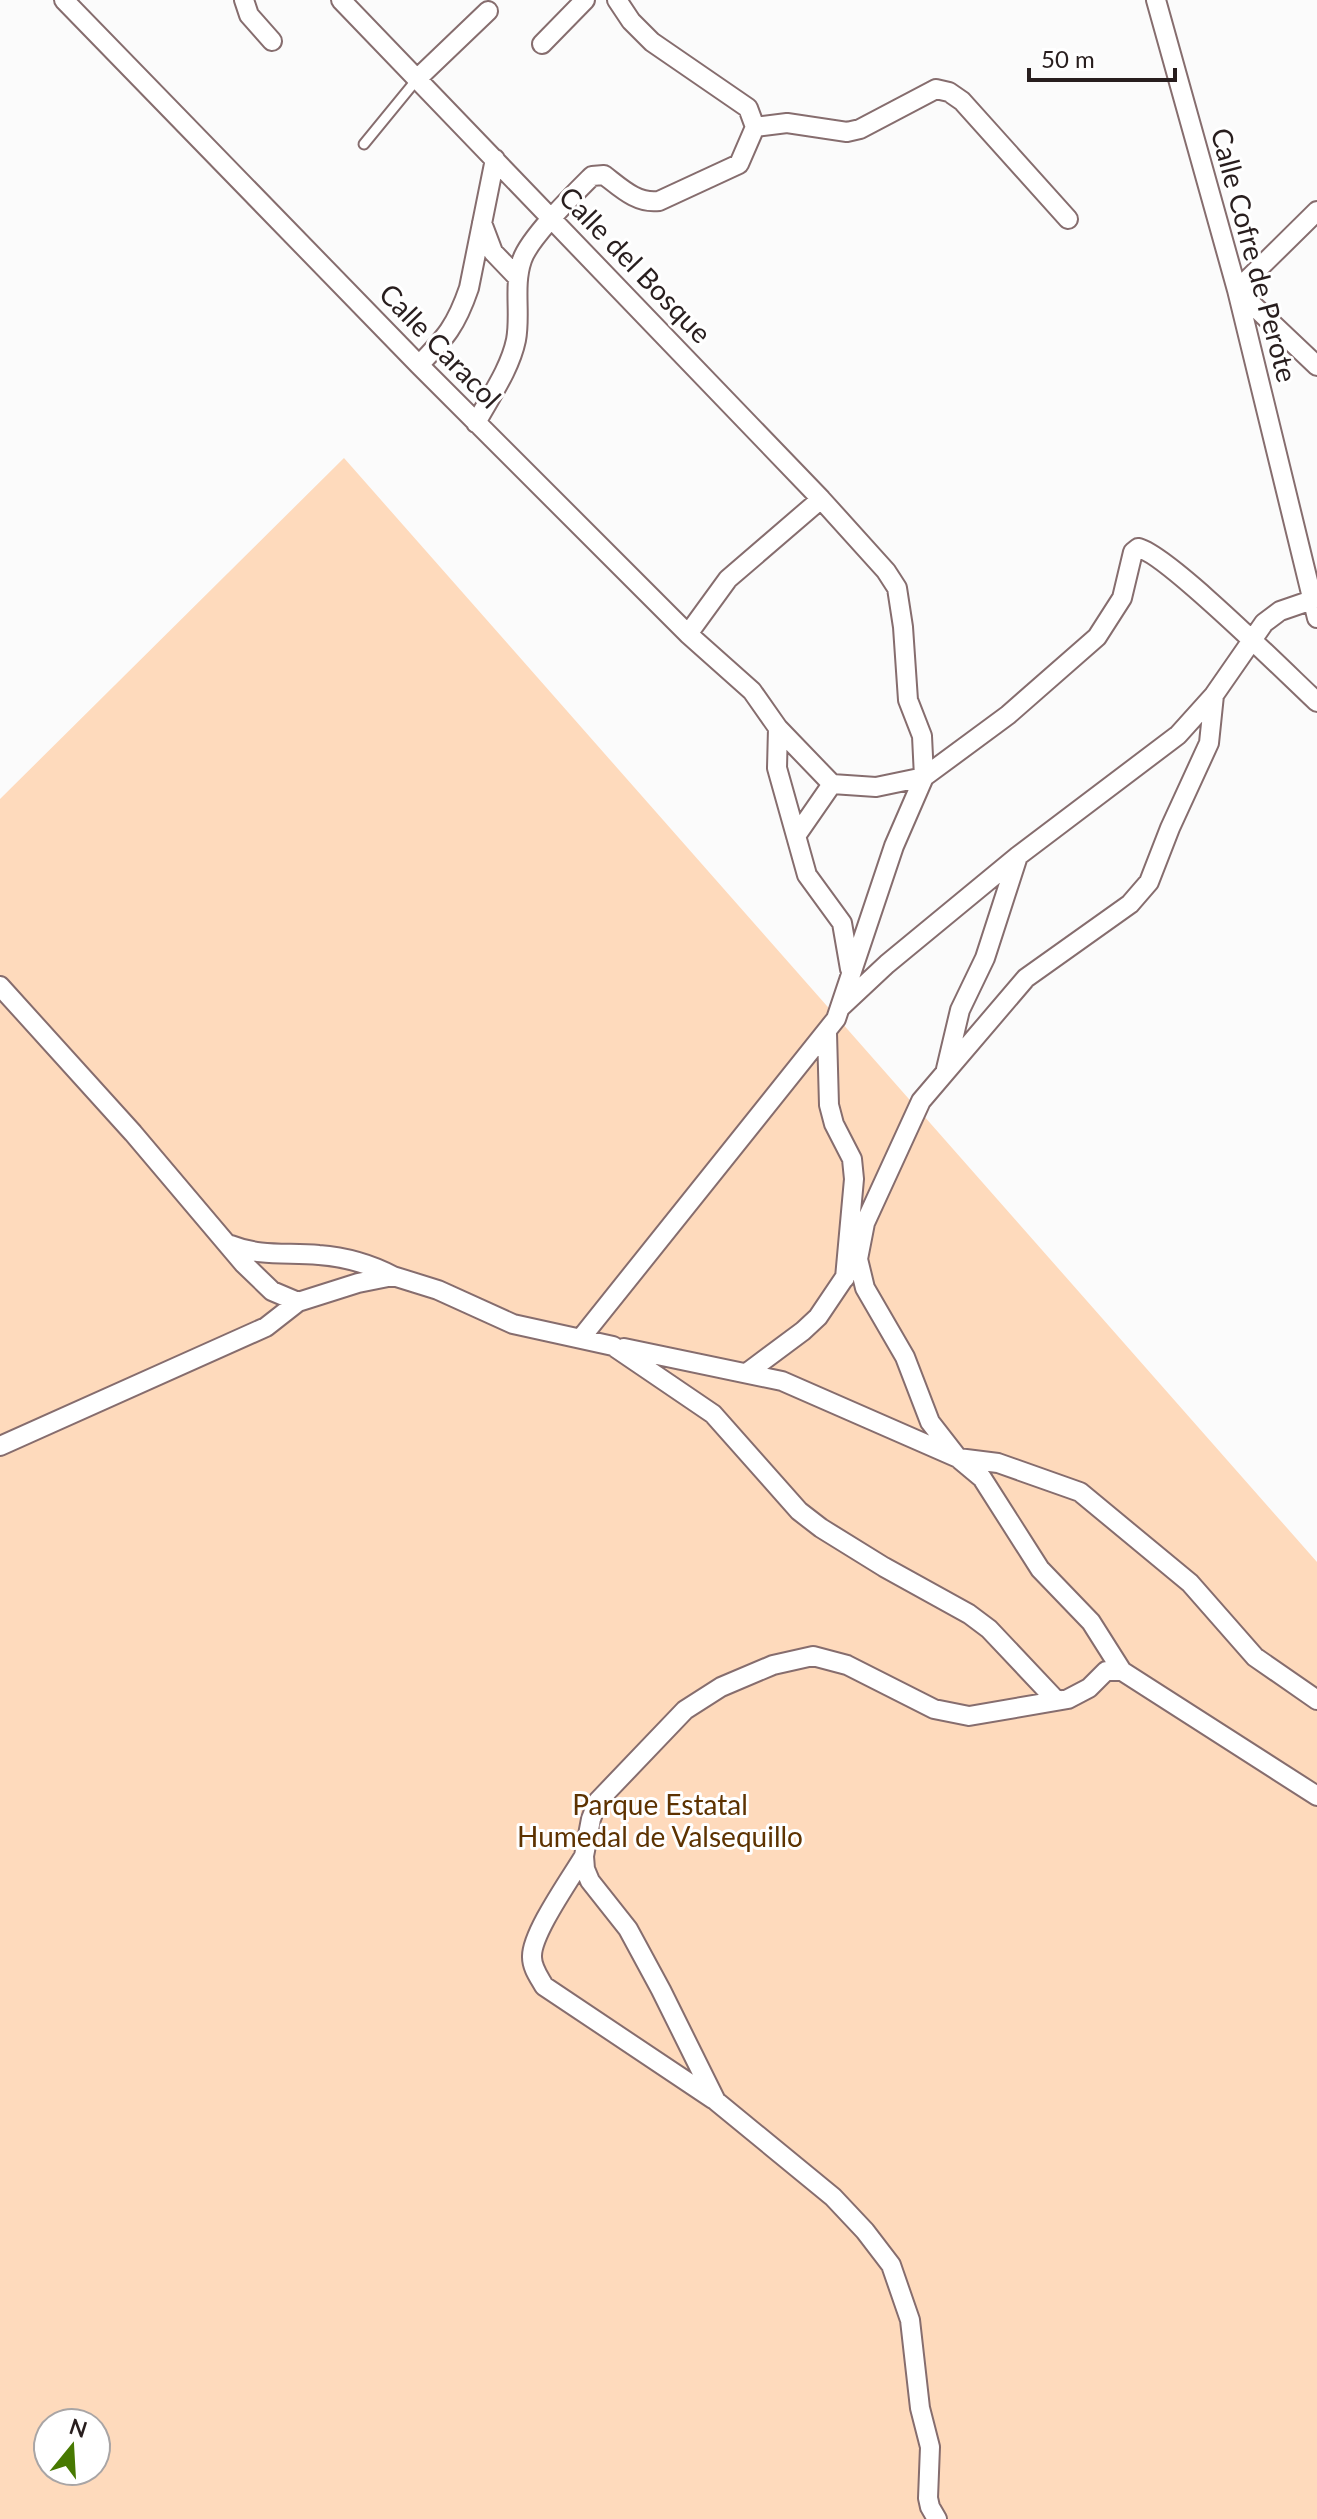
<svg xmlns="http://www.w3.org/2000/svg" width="1317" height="2519" font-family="Lato,sans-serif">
<rect width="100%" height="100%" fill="#fbfbfb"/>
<path fill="#fedabc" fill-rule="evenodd" d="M 344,458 L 1317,1562 L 1317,2519 L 0,2519 L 0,799 ZM 48,2423 L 96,2423 L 96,2471 L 48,2471 Z"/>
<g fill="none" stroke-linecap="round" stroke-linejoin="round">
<g stroke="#866d6e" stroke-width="13">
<path id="service" d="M 364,144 L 418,78"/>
</g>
<g stroke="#866d6e" stroke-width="22">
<path id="minor" d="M 64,0 L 419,365 L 688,634 L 752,691 L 778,728 L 832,784 L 876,787 L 924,777 L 1008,715 L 1097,637 L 1122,598 L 1133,552 L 1138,548 C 1165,552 1289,676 1317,702
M 244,0 L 249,15 L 272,41
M 341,0 L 821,499 L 886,571 L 897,588 L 903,627 L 908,700 L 922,736 L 924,777 L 894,846 L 836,1019 L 581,1338
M 1156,0 L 1237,290 L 1317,618
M 542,44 L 585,0
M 418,78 L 488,11
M 755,127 L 787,123 L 847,132 L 860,129 L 936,89 L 949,92 L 962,101 L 1068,219
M 1317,211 L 1237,290 L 1317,366
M 482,223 L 493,252 L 518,278
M 419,365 C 446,337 456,326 469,288 L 495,159
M 476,423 C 490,397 510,369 516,340 C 521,314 513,286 522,260 C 529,238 574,194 592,176 L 604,175 C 621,188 637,204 659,201 L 739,164 L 755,127 L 748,108 L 652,42 L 631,21 L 617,0
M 688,634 L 728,579 L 821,499
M 778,728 L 777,768 L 807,875 L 842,923 L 850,969
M 796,836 L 832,784
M 0,986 L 133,1133 L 243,1263 L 272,1291 L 298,1302
M 841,1007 L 887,964 L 1018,856 L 1178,735 L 1214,695 L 1264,623 L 1280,611 L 1312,600
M 827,1033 L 829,1105 L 834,1124 L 852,1159 L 854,1179 L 845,1278
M 946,1069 L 960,1010 L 985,958 L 1018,856
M 231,1245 C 261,1257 288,1252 319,1255 C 346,1257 370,1264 393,1276
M 624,1348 L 782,1381 L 958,1458 L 998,1463 L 1080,1492 L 1190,1583 L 1255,1657 L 1317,1700
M 748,1372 L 803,1331 L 818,1317 L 851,1268
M 0,1446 L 266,1327 L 298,1302 L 358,1283 L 393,1276 L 438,1290 L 513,1324 L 613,1346 L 713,1414 L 799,1511 L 821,1528 L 884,1567 L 969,1614 L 989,1629 L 1056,1700
M 1122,1671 L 1091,1622 L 1040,1569 L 982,1478 L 958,1458 L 930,1422 L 905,1357 L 865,1288 L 858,1259 L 865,1223 L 921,1101 L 1026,978 L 1130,904 L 1149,882 L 1170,828 L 1209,743 L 1214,695
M 584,1856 C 571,1878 531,1934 532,1957 C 532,1968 539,1977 544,1986 L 713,2099
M 937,2519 L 930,2507 L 928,2498 L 930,2447 L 920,2408 L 910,2320 L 891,2265 L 865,2231 L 833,2197 L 716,2101 L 661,1990 L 628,1929 L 590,1881 L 585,1869 L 584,1856 L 591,1819 L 598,1801 L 685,1710 L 721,1687 L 773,1665 L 813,1656 L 847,1665 L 934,1709 L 969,1716 L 1068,1699 L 1089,1688 L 1106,1671 L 1122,1671 L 1317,1796"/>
</g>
<use href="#service" stroke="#fff" stroke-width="9"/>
<use href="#minor" stroke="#fff" stroke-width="18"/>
</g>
<g text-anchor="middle" stroke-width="6" stroke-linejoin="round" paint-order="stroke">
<g font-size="28" fill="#281e1e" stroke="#fff">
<text transform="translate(1254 255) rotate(75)" y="10">Calle Cofre de Perote</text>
<text transform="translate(635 265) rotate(46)" y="10">Calle del Bosque</text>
<text transform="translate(440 346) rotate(46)" y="10">Calle Caracol</text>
</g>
<g font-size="28" fill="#5d3200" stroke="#fff">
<text x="660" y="1815">Parque Estatal<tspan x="660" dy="32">Humedal de Valsequillo</tspan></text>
</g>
</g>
<g transform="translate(72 2447) rotate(18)"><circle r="38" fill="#ffffff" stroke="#a9a5a5" stroke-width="2"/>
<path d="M0-6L14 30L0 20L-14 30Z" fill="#477901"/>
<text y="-12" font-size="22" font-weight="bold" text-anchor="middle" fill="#281e1e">N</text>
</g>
<path d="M1029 68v12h146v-12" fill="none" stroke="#281e1e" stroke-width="4"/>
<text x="1041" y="68" font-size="24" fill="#281e1e" stroke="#ffffff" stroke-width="6" paint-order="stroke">50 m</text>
</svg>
